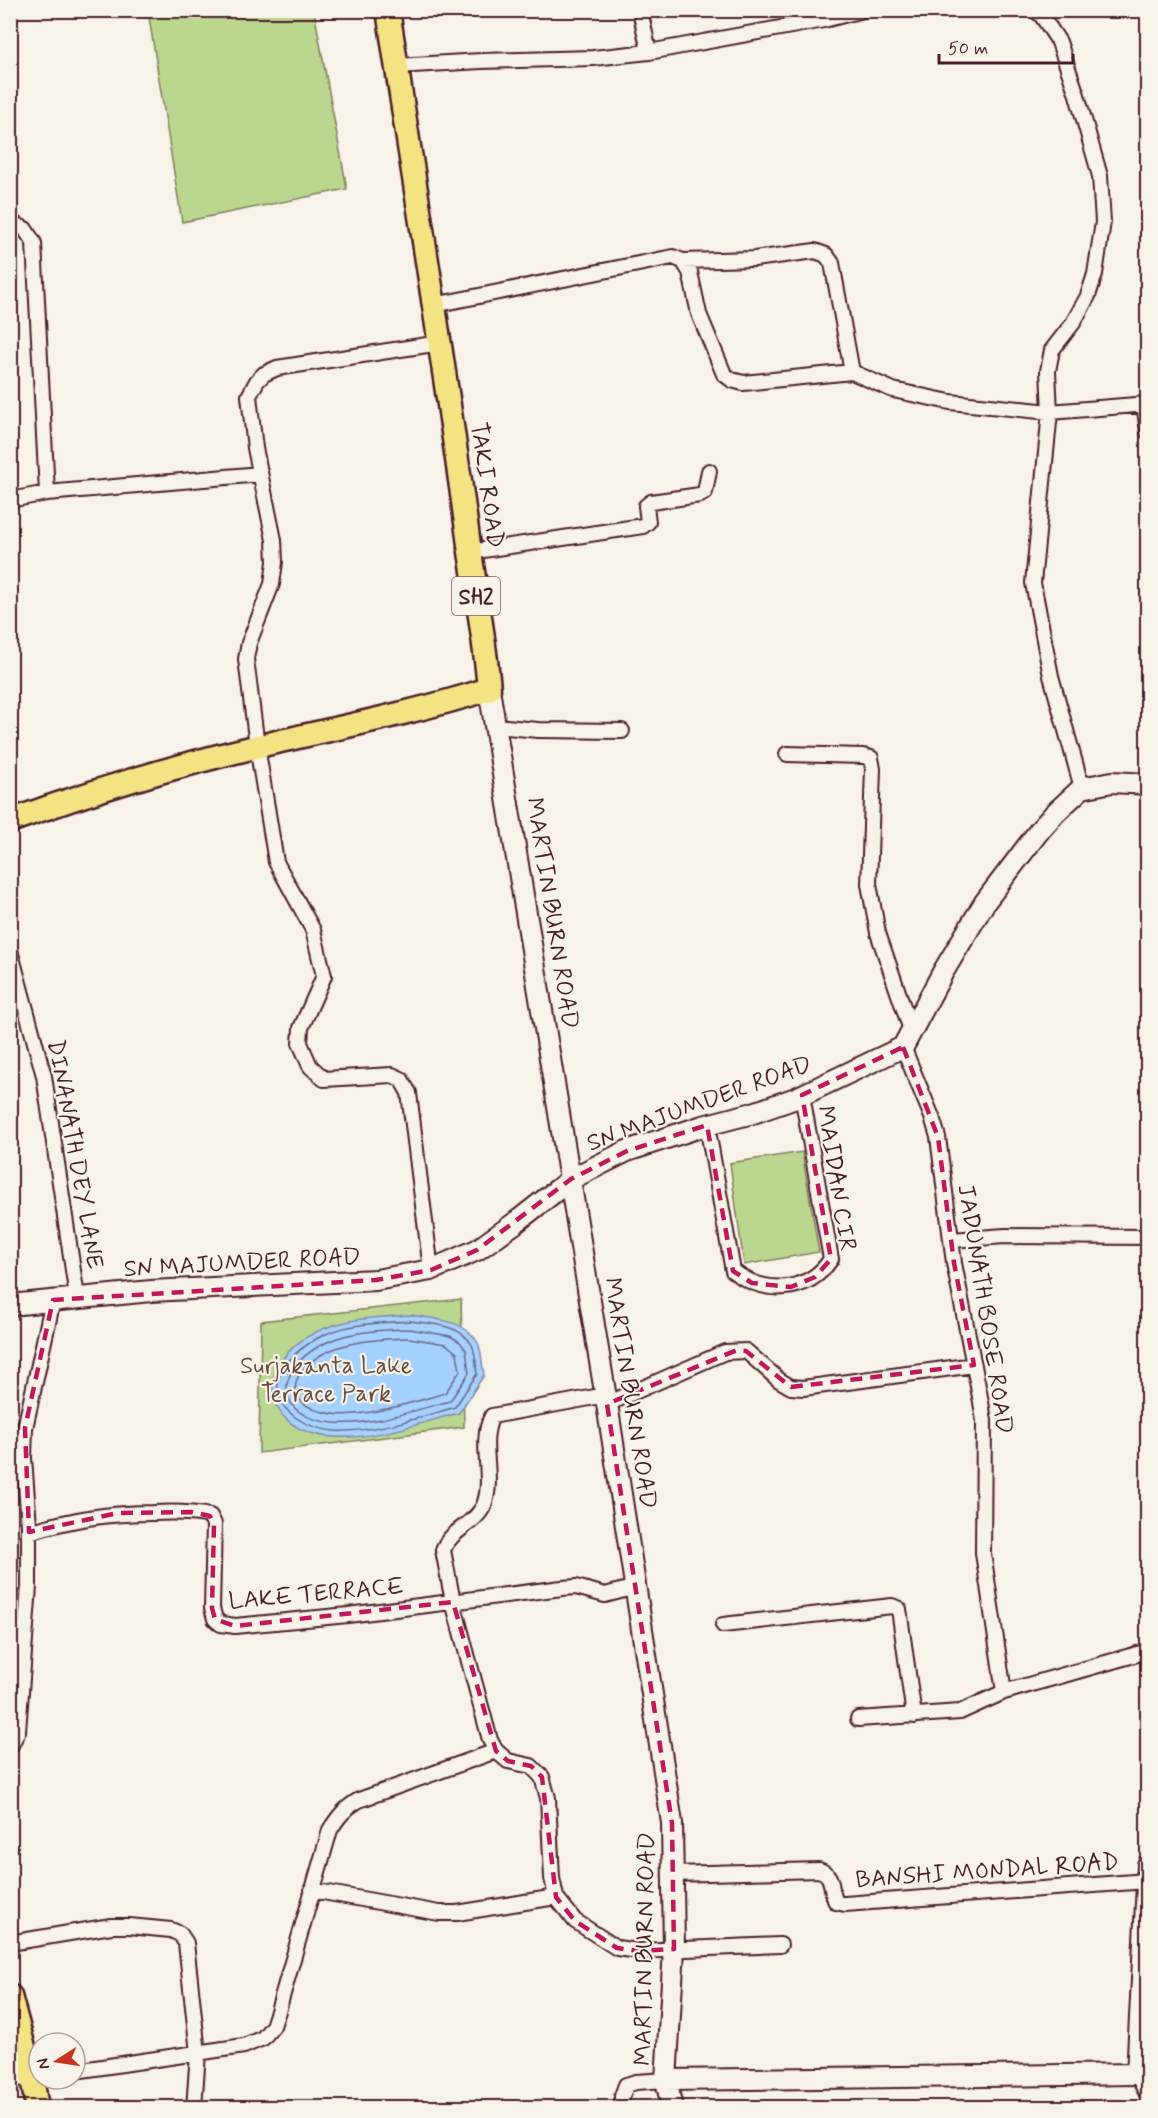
<svg xmlns="http://www.w3.org/2000/svg" width="1158" height="2118" font-family="Mynerve,sans-serif">
<rect width="100%" height="100%" fill="#f7f3e8"/>
<filter id="ink" filterUnits="userSpaceOnUse"><feTurbulence type="fractalNoise" baseFrequency=".0167" numOctaves="2"/><feDisplacementMap in="SourceGraphic" scale="12" xChannelSelector="R" yChannelSelector="G"/><feConvolveMatrix kernelMatrix="1 2 1 2 8 2 1 2 1" color-interpolation-filters="sRGB"/></filter>
<g filter="url(#ink)">
<path fill="#bbd78f" stroke="#827b5d" stroke-width="1.5" d="M 148,11 L 314,11 L 347,189 L 182,222 Z
M 802,1152 L 819,1252 L 744,1265 L 730,1163 Z
M 461,1299 L 464,1427 L 259,1453 L 261,1321 Z"/>
<path fill="#a5d1ff" stroke="#818aaa" stroke-width="1.5" d="M 411,1315 C 434,1319 465,1319 478,1343 C 482,1351 482,1366 484,1375 L 459,1413 C 419,1423 375,1440 333,1437 C 260,1432 252,1363 316,1332 C 345,1318 380,1317 411,1315 Z"/>
<g fill="none" stroke-linecap="round" stroke-linejoin="round">
<path stroke="#6e6680" stroke-width="1.5" d="M 410,1321 C 430,1324 461,1324 472,1345 C 476,1353 476,1366 477,1374 L 455,1407 C 420,1418 370,1433 334,1431 C 308,1429 270,1410 279,1378 C 284,1361 301,1348 316,1339 C 342,1323 380,1323 410,1321 Z
M 410,1329 L 450,1336 L 460,1342 L 466,1350 L 469,1373 L 450,1401 C 415,1410 370,1426 334,1423 C 275,1418 272,1372 321,1345 C 346,1331 382,1330 410,1329 Z
M 409,1338 L 446,1344 L 457,1353 L 460,1371 L 445,1393 C 415,1402 363,1418 333,1414 C 272,1405 294,1363 336,1348 C 359,1340 386,1339 409,1338 Z"/>
<g stroke="#4a1f2b" stroke-width="18">
<path id="street" d="M 640,10 L 649,52
M 396,66 L 481,61 L 593,58 L 649,52 L 824,20 L 863,10
M 10,222 L 25,229 L 34,243 L 47,493
M 683,261 L 754,259 L 815,251 L 826,255 L 832,263 L 852,372
M 434,305 L 673,257 L 683,261 L 690,272 L 699,314 L 724,374 L 732,380 L 743,383 L 852,372 L 893,390 L 950,402 L 1050,412 L 1048,371 L 1052,350 L 1073,323 L 1088,296 L 1095,274 L 1103,222 L 1100,176 L 1077,95 L 1059,42 L 1042,16 L 1035,10
M 1144,404 L 1148,432
M 10,500 L 47,493 L 260,474
M 470,552 L 643,526 L 648,522 L 646,506 L 651,502 L 700,495 L 705,492 L 709,471
M 496,726 L 538,730 L 622,731
M 787,754 L 863,756 L 871,758 L 873,769 L 869,884 L 878,933 L 911,1030
M 1082,788 L 1051,676 L 1033,583 L 1050,412 L 1148,404
M 10,950 L 44,1076 L 77,1297
M 903,1047 L 932,1117 L 938,1137 L 954,1263 L 981,1402 L 984,1421 L 983,1553 L 1004,1692
M 707,1125 L 733,1271 C 764,1295 808,1294 831,1259 L 802,1095
M 951,1240 L 1005,1236 L 1148,1237
M 431,1270 L 409,1093 L 401,1079 L 392,1075 L 324,1079 L 310,1066 L 300,1043 L 301,1028 L 324,976 L 313,930 L 276,862 L 257,746 L 246,659 L 249,643 L 272,584 L 275,562 L 274,540 L 255,448 L 249,396 L 257,381 L 264,374 L 277,368 L 440,343
M 606,1395 L 492,1416 C 478,1444 495,1476 484,1505 C 476,1524 450,1530 443,1550 L 453,1602 L 490,1740 L 496,1751 L 508,1761 L 531,1766 L 542,1777 L 548,1798 L 552,1878 L 556,1897 L 575,1921 L 617,1948 L 638,1951 L 780,1945
M 607,1404 L 725,1352 L 746,1351 L 779,1380 L 791,1387 L 803,1388 L 974,1365
M 29,1532 C 72,1519 108,1513 154,1513 C 174,1512 191,1512 210,1516 L 214,1524 L 212,1608 L 215,1619 L 221,1624 L 235,1626 L 348,1615 L 562,1588 L 576,1587 L 605,1595 L 636,1587
M 723,1625 L 892,1606 L 899,1609 L 914,1716
M 858,1719 L 960,1712 L 1004,1692 L 1148,1651
M 10,1747 L 18,1731 L 29,1586 L 29,1525 L 24,1458 L 25,1428 L 53,1300
M 673,1874 L 819,1870 C 835,1875 829,1889 836,1902 L 845,1904 L 1147,1881
M 312,1890 L 439,1913 L 457,1913 L 556,1897
M 10,1943 L 111,1926 L 129,1926 L 171,1930 L 180,1934 L 186,1943 L 198,2053 L 194,2108
M 75,2071 L 244,2046 L 263,2038 L 273,2026 L 278,2011 L 330,1830 C 338,1817 345,1808 359,1800 L 496,1751
M 1137,2074 L 1148,2096
M 10,2080 L 37,2076
M 622,2108 L 622,2096 L 626,2085 L 636,2082 L 666,2080"/>
</g>
<g stroke="#4a1f2b" stroke-width="24">
<path id="secondary" d="M 489,689 L 607,1404 L 672,1823 L 674,1949 L 666,2080 L 672,2108
M 10,1305 L 151,1291 L 376,1280 L 431,1270 L 477,1250 L 515,1223 L 571,1179 L 627,1151 L 703,1126 L 753,1113 L 796,1098 L 903,1047 L 943,972 L 985,902 L 1039,831 L 1055,813 L 1082,788 L 1112,782 L 1148,784
M 666,2080 L 1137,2074 L 1148,1865"/>
</g>
<g stroke="#4a1f2b" stroke-width="27">
<path id="primary" d="M 10,821 C 91,791 175,766 259,746 C 336,728 414,713 489,689 C 485,641 476,593 469,545 C 445,366 415,189 388,10
M 10,1996 L 32,2077 L 37,2108"/>
</g>
<use href="#street" stroke="#f7f3e8" stroke-width="14"/>
<use href="#secondary" stroke="#f7f3e8" stroke-width="20"/>
<use href="#primary" stroke="#f4e382" stroke-width="22"/>
</g>
</g>
<path fill="none" stroke="#c2185b" stroke-width="4.5" stroke-dasharray="12 8" stroke-linejoin="round" d="M 903,1047 L 938,1137 L 954,1263 L 974,1365 L 791,1387 L 746,1351 L 737,1350 L 607,1404 L 672,1823 L 674,1949 L 638,1951 L 617,1948 L 575,1921 L 556,1897 L 542,1777 L 531,1766 L 508,1761 L 496,1751 L 453,1602 L 235,1626 L 215,1619 L 212,1608 L 214,1524 L 210,1516 L 191,1512 L 118,1513 L 29,1532 L 25,1428 L 53,1300 L 376,1280 L 431,1270 L 477,1250 L 571,1179 L 627,1151 L 707,1125 L 733,1271 L 752,1283 L 791,1287 L 815,1277 L 831,1259 L 802,1095 Z"/>
<g text-anchor="middle" stroke-width="4.5" stroke-linejoin="round" paint-order="stroke">
<rect fill="#f7f3e8" stroke="#7e5f64" stroke-width="1.5" x="452" y="577" width="48" height="38" rx="4.5"/>
<g font-size="22" font-weight="bold" fill="#4a1f2b">
<text x="476" y="604">SH2</text>
</g>
<g font-size="24" fill="#4a1f2b" stroke="#f7f3e8">
<text transform="translate(488 485) rotate(82)" y="8">TAKI ROAD</text>
<text transform="translate(553 913) rotate(81)" y="8">MARTIN BURN ROAD</text>
<text transform="translate(699 1103) rotate(-20)" y="8">SN MAJUMDER ROAD</text>
<text transform="translate(76 1154) rotate(80)" y="8">DINANATH DEY LANE</text>
<text transform="translate(837 1178) rotate(81)" y="8">MAIDAN CIR</text>
<text transform="translate(242 1262) rotate(-3)" y="8">SN MAJUMDER ROAD</text>
<text transform="translate(986 1309) rotate(81)" y="8">JADUNATH BOSE ROAD</text>
<text transform="translate(631 1393) rotate(81)" y="8">MARTIN BURN ROAD</text>
<text transform="translate(316 1593) rotate(-5)" y="8">LAKE TERRACE</text>
<text transform="translate(987 1870) rotate(-4)" y="8">BANSHI MONDAL ROAD</text>
<text transform="translate(644 1949) rotate(-89)" y="8">MARTIN BURN ROAD</text>
</g>
<g font-size="24" fill="#664d44" stroke="#f7f3e8">
<text x="326" y="1373">Surjakanta Lake<tspan x="326" dy="28">Terrace Park</tspan></text>
</g>
</g>
<rect width="1158" height="2118" fill="none" stroke="#f7f3e8" stroke-width="36"/>
<rect x="18" y="18" width="1122" height="2082" fill="none" stroke="#4a1f2b" stroke-width="2" filter="url(#ink)"/>
<g transform="translate(57 2061) rotate(258)"><circle r="28" fill="#f7f3e8" stroke="#b29e9c" stroke-width="1.5"/>
<path d="M0-4.5L10 22L0 15L-10 22Z" fill="#c8321e"/>
<text y="-9" font-size="16" font-weight="bold" text-anchor="middle" fill="#4a1f2b">N</text>
</g>
<path d="M939 54v9h134v-9" fill="none" stroke="#4a1f2b" stroke-width="3"/>
<text x="948" y="54" font-size="18" fill="#4a1f2b" stroke="#f7f3e8" stroke-width="4.5" paint-order="stroke">50 m</text>
</svg>
